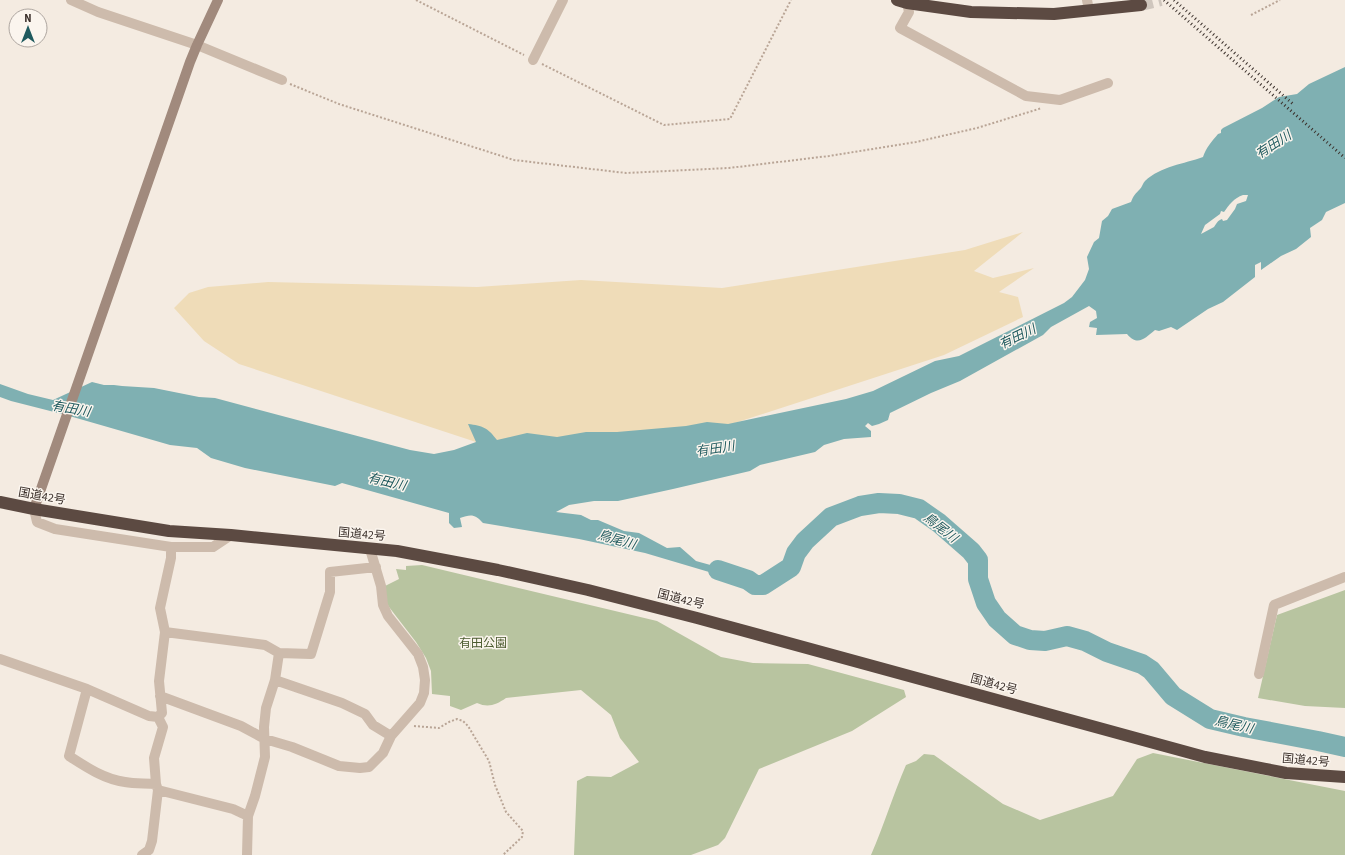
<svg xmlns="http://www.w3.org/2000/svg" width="1345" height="855" font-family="'Source Sans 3','Noto Sans JP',sans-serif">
<rect width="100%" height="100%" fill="#f4ebe1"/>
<path fill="#b8c4a0" d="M 422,565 L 657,621 L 721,657 L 753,663 L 808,664 L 904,690 L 906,697 L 852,731 L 759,769 L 725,838 L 718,845 L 691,855 L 574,855 L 577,781 L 587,776 L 611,777 L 639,762 L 620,738 L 611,715 L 581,690 L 506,698 C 496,705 488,708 477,703 L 461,710 L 450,706 L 450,696 L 432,694 L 431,671 L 426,658 L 416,642 L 389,607 L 385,600 L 385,586 L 399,579 L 396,569 L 406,570 L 406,566 Z
M 1345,590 L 1345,708 L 1305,706 L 1258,698 L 1277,615 Z
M 1153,753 L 1345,791 L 1345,855 L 871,855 C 884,825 893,795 906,765 L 916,761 L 924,754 L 934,755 L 1003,804 L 1040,820 L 1113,796 L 1137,759 Z"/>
<path fill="#efdcb8" d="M 1023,232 L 974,271 L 993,278 L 1034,268 L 999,292 L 1018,297 L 1023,317 L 944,355 L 658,448 L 476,442 L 239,364 L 204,341 L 174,308 L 189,293 L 208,287 L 268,282 L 477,287 L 581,280 L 722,288 L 965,250 Z"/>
<path fill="#7fb0b2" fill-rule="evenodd" d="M 1345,67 L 1345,203 L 1326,212 L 1322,220 L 1310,228 L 1311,237 L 1296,249 L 1281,256 L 1261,270 L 1261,262 L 1255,265 L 1255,277 L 1223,302 L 1208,309 L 1177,330 L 1171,327 L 1159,331 L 1155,330 C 1145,338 1138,347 1127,334 L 1096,335 L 1097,328 L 1089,327 L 1090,322 L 1097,318 L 1096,311 L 1089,306 L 1051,327 L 1043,335 L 960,381 L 931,393 L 890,413 L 888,420 L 879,424 L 872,426 L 868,423 L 865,426 L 871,431 L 871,437 L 844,439 L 824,445 L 815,452 L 760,465 L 750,471 L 673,489 L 618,501 L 594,501 L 569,505 L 556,512 L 581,515 L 591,520 L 598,520 L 624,531 L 639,533 L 667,548 L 680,547 L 696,561 L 714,566 L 730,566 L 746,577 L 736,580 L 645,553 L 579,539 L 483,523 C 475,514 471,514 460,518 L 462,527 L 454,528 L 449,523 L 449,513 L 342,483 L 335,486 L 245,468 L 211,458 L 197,448 L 170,445 L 66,415 L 11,401 L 0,397 L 0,384 L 28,394 L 53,400 L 92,382 L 104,385 L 114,385 L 122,386 L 154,388 L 199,397 L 215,398 L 410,450 L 434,454 L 454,450 L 476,442 L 468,424 C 483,426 487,427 497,440 L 527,433 L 557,437 L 586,432 L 617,432 L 686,426 L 707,422 L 728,424 L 846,399 L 873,391 L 935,361 L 959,356 L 1064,303 L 1072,297 L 1085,280 L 1089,269 L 1087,257 L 1094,242 L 1099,238 L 1102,221 L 1108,216 L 1112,209 L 1131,202 C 1133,196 1136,193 1140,189 C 1142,187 1143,183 1145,181 C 1161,166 1184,164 1203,157 C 1206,148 1212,141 1218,134 L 1221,133 L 1221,130 L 1223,128 L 1262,108 L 1279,97 L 1297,94 L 1309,84 ZM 1243,195 L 1248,195 L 1246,201 L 1237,204 L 1235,209 L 1227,220 L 1223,221 L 1222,219 C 1217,221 1217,223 1214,227 L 1201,234 L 1205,225 L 1220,214 L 1221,211 L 1224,212 C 1229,205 1234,198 1243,195 Z"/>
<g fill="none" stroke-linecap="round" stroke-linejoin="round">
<path stroke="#7fb0b2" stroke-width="20" d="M 718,570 L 748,580 L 755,585 L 763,585 L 791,567 L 796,553 L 805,541 L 831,517 L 860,506 L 879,503 L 899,504 L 919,509 L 939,523 L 971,551 L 978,560 L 978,579 L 986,603 L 997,619 L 1015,635 L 1030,640 L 1045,641 L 1067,636 L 1085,641 L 1107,652 L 1142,664 L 1151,670 L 1173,696 L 1210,719 L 1244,727 L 1318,741 L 1345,747"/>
<path stroke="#cfc6bd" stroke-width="12" stroke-dasharray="12 6" stroke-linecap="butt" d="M 1141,5 L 1161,0"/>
<path stroke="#b9a596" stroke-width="2" stroke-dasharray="2 2" stroke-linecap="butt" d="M 416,0 L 524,55
M 1251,15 L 1280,0
M 542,64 L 664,125 L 730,119 L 791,0
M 290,84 L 339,104 L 514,160 L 626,173 L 729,168 L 829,156 L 916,142 L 977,128 L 1042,108
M 414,726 L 439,728 L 449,722 L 457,719 L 463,721 L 468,726 L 489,761 L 495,785 L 506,812 L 523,831 L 522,837 L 503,855"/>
<path stroke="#cdbbac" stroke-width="10" d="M 71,0 L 98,12 L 197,45 L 282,80
M 1087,0 L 1089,10
M 907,3 L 909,12 L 900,28 L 1026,96 L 1060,100 L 1108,83
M 533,60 L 563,0
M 34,509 L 37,522 L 55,529 L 171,547 L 213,547 L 231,535
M 171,547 L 171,558 L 160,608 L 165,632 L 265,645 L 279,653 L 311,654 L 330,592 L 330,572 L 376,567
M 0,659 L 87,689 L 149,716 L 158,717
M 1259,674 L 1274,605 L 1345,577
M 275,680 L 342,703 L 365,714 L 373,725 L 391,736 L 420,703 L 424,693 L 425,680 L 423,667 L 418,654 L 388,616 L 383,605 L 381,586 L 370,549
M 87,689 L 69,756 C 86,767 104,779 125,782 C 135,784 145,783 156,784 L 154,758 L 163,727 L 158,717 L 162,713 L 159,681 L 165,632
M 160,696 L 241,726 L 265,739 L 292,747 L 339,766 L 360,768 L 369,767 L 383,753 L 391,736
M 156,784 L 158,790 L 233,809 L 248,816 L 247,855
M 248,816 L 255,796 L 265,757 L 264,727 L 266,708 L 275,680 L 279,653
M 142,855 L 149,850 L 152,841 L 158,790"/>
<path stroke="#a18a7d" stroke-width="10" d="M 34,509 L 190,62 L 197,45 L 218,0"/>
<path stroke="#5c4a42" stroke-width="12" d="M 897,0 L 907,3 L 971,12 L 1054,14 L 1141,5
M 0,502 L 34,509 L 169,531 L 231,535 L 397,551 L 498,570 L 588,590 L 697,618 L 1205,757 L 1286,773 L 1345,777"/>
<path stroke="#3b302b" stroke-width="3" stroke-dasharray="1 3" stroke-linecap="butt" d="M 1164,0 L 1345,158
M 1174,0 L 1293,104"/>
</g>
<g text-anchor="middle" stroke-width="3" stroke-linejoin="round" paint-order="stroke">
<g font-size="12" fill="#3b302b" stroke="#fbf5ee">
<text transform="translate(42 496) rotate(10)" y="4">国道42号</text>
<text transform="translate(362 534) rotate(5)" y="4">国道42号</text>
<text transform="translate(681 599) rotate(14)" y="4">国道42号</text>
<text transform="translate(994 684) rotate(15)" y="4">国道42号</text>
<text transform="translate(1306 760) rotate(5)" y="4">国道42号</text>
</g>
<g font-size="12" fill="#4a5a2e" stroke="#fbf5ee">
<text x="483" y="647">有田公園</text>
</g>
<g font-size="13" font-style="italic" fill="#1f5a5e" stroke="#fbf5ee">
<text transform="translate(1273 144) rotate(-33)" y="5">有田川</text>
<text transform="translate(1017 336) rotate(-26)" y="5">有田川</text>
<text transform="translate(71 408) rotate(10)" y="5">有田川</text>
<text transform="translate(715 448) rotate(-9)" y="5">有田川</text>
<text transform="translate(387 481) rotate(13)" y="5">有田川</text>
<text transform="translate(941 527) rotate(38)" y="5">鳥尾川</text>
<text transform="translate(617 539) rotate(16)" y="5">鳥尾川</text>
<text transform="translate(1234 724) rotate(13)" y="5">鳥尾川</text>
</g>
</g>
<g transform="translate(28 28)"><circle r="19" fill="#fbf5ee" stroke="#aea6a0"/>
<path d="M0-3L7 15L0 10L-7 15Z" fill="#1f5a5e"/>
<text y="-6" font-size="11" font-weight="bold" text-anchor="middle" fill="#3b302b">N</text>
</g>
</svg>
